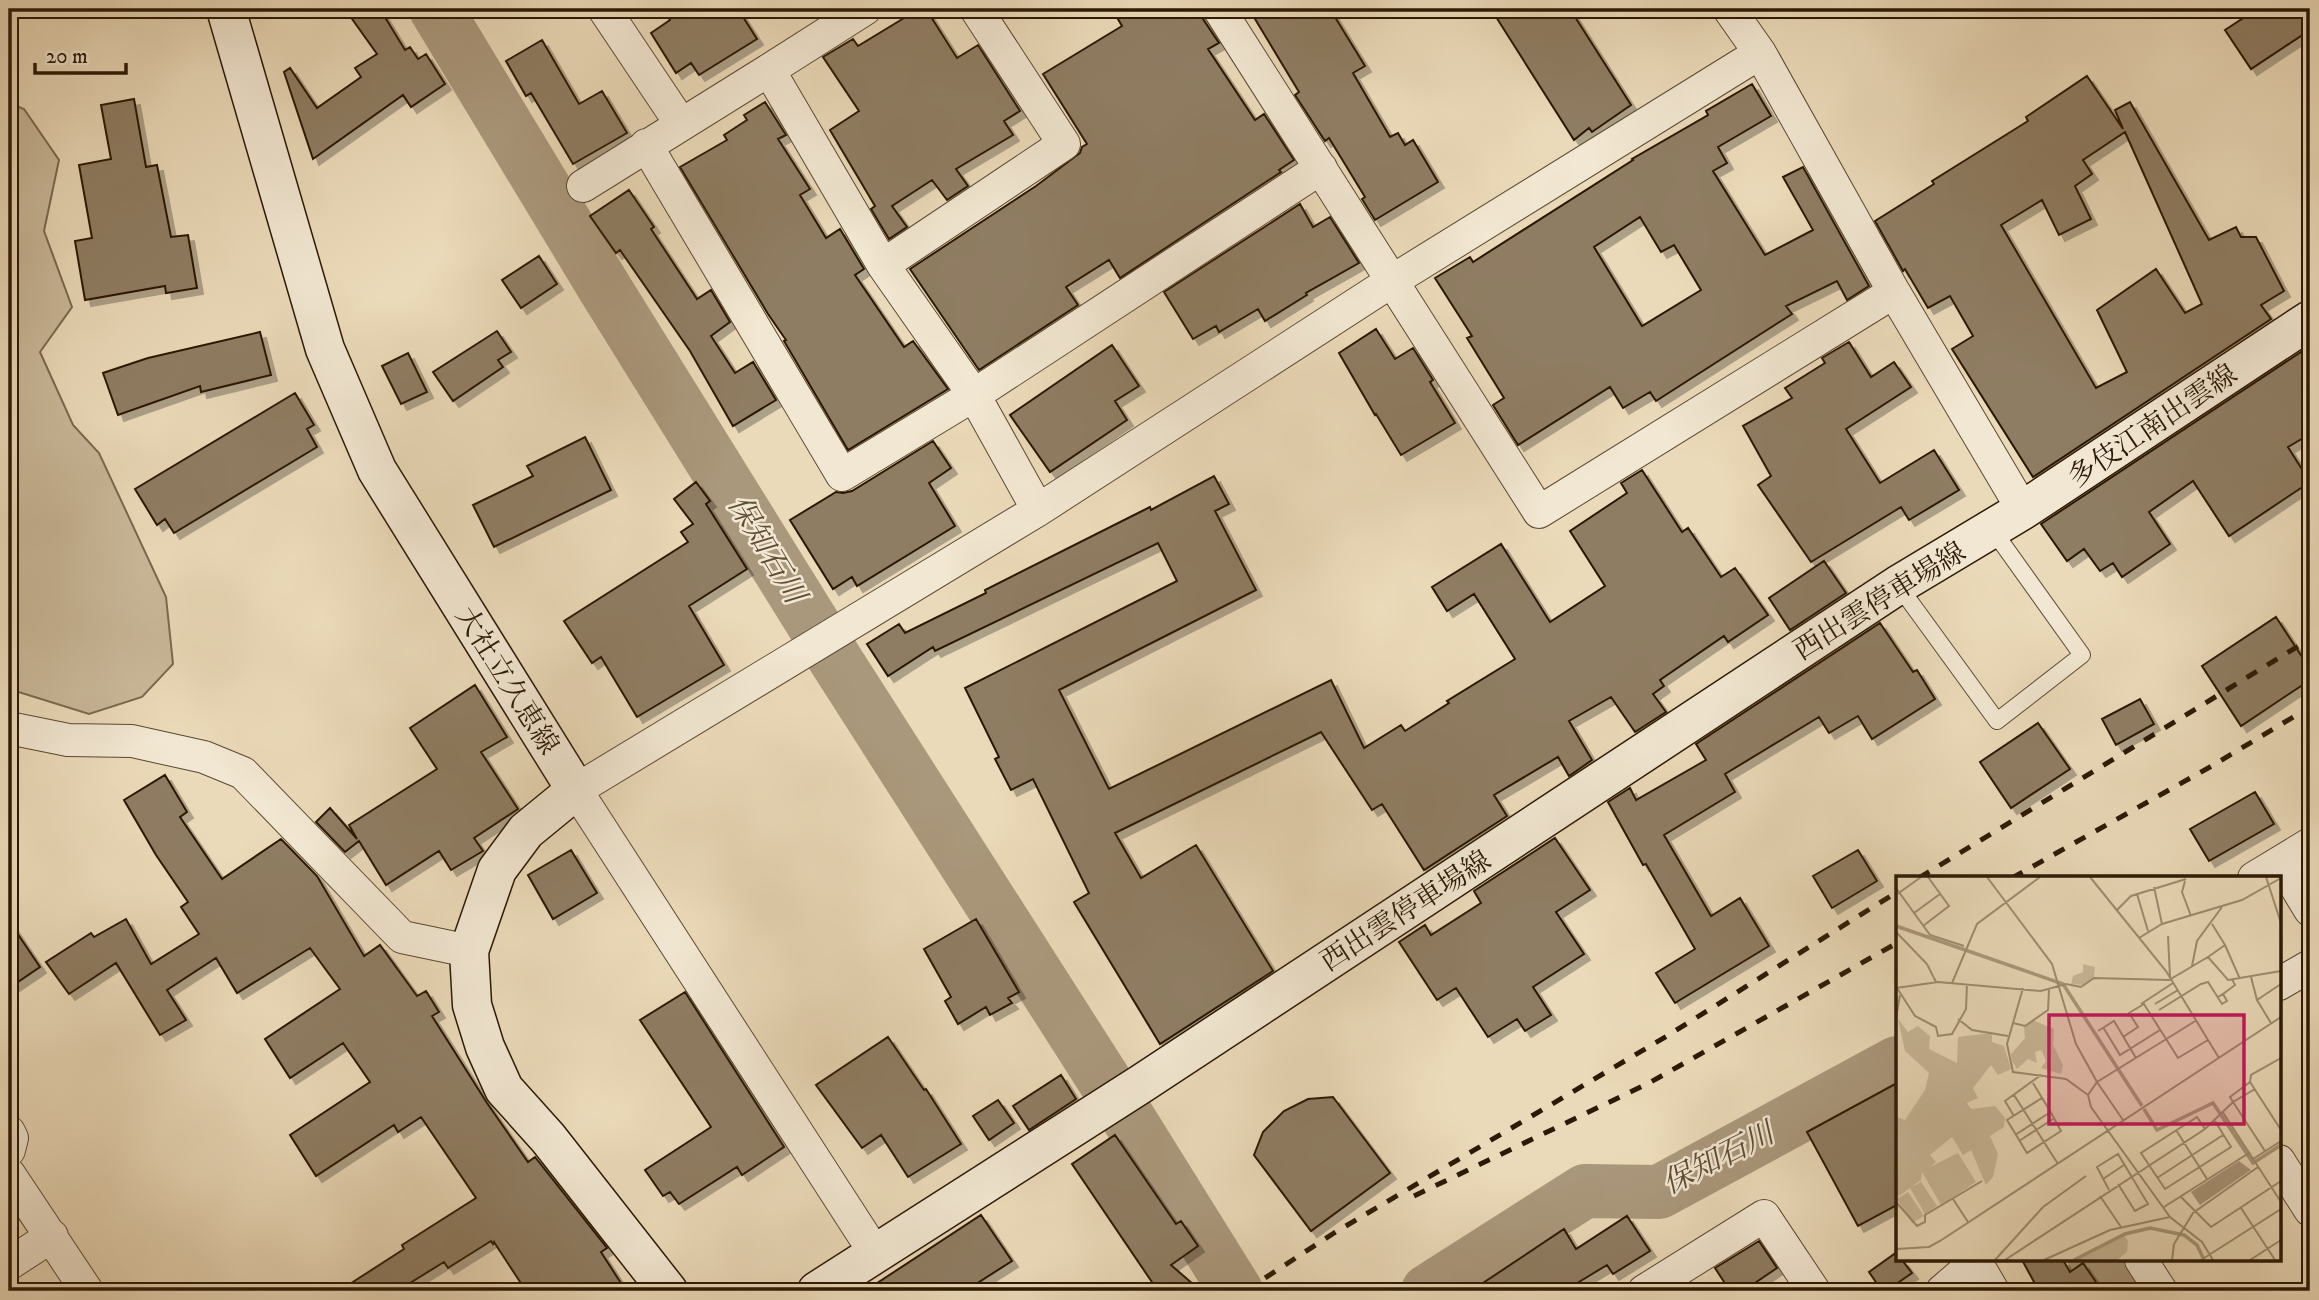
<svg xmlns="http://www.w3.org/2000/svg" width="2319" height="1300" font-family="'IM FELL DW Pica','Noto Serif JP',serif">
<defs>
<filter id="shadow"><feDropShadow dx="6" dy="6" stdDeviation="0" flood-color="#0004"/></filter>
</defs>
<rect width="100%" height="100%" fill="#ebdab9"/>
<filter id="stains"><feTurbulence type="fractalNoise" baseFrequency=".00286" numOctaves="4"/><feColorMatrix values="0 0 0 0 .2 0 0 0 0 .09 0 0 0 0 .02 0 0 0 .5 -.17"/></filter>
<radialGradient id="worn" r=".72"><stop offset=".6" stop-color="#630" stop-opacity="0"/><stop offset="1" stop-color="#630" stop-opacity=".3"/></radialGradient>
<path fill="#cab99a" stroke="#7a6950" stroke-width="2" d="M 9,103 L 24,109 L 59,160 L 44,231 L 72,307 L 40,352 L 73,425 L 99,453 L 166,597 L 173,664 L 142,697 L 89,714 L 9,689 Z"/>
<g fill="none" stroke-linecap="round" stroke-linejoin="round">
<path stroke="#aa987c" stroke-width="54" d="M 436,9 L 604,287 L 835,659 L 1106,1083
M 1127,1116 L 1236,1291
M 2095,1260 L 2115,1291
M 1428,1291 L 1585,1191 L 1659,1192 L 1897,1063"/>
</g>
<path fill="#8f7d63" stroke="#2b1905" stroke-width="2" fill-rule="evenodd" filter="url(#shadow)" d="M 345,9 L 380,9 L 405,50 L 410,47 L 418,59 L 426,54 L 445,84 L 411,107 L 403,95 L 313,159 L 284,72 L 290,68 L 317,108 L 361,77 L 355,68 L 377,54 Z
M 663,9 L 738,9 L 757,39 L 699,75 L 691,63 L 676,73 L 651,33 L 670,20 Z
M 919,9 L 926,9 L 957,58 L 978,45 L 1020,111 L 1004,121 L 1013,135 L 956,169 L 968,186 L 947,200 L 932,180 L 892,206 L 907,227 L 889,239 L 871,209 L 875,206 L 830,130 L 859,111 L 823,57 L 853,39 L 858,46 Z
M 1112,9 L 1201,9 L 1203,19 L 1219,43 L 1208,49 L 1255,120 L 1264,114 L 1294,160 L 1279,170 L 1281,172 L 1120,278 L 1109,260 L 1066,287 L 1078,305 L 979,370 L 910,269 L 1036,186 L 1080,153 L 1082,147 L 1087,144 L 1043,74 L 1122,26 Z
M 1249,9 L 1330,9 L 1365,66 L 1353,73 L 1390,137 L 1398,133 L 1405,145 L 1413,140 L 1438,182 L 1375,220 L 1362,199 L 1365,197 L 1329,138 L 1325,141 L 1295,95 L 1299,92 Z
M 1491,9 L 1570,9 L 1631,105 L 1592,132 L 1589,128 L 1574,140 Z
M 2257,9 L 2310,9 L 2310,30 L 2251,69 L 2225,30 Z
M 542,40 L 579,104 L 602,91 L 627,133 L 573,164 L 531,93 L 526,96 L 506,61 Z
M 2087,76 L 2123,129 L 2115,110 L 2130,102 L 2209,240 L 2236,227 L 2241,237 L 2256,237 L 2284,291 L 2261,305 L 2271,319 L 2033,477 L 1952,349 L 1973,336 L 1950,296 L 1928,308 L 1905,269 L 1903,271 L 1875,221 L 1934,184 L 1932,181 L 2028,121 L 2026,117 ZM 2125,132 L 2202,304 L 2185,313 L 2156,269 L 2097,310 L 2127,372 L 2096,388 L 2001,225 L 2042,200 L 2059,235 L 2091,219 L 2075,186 L 2092,174 L 2083,160 Z
M 1752,84 L 1771,116 L 1718,147 L 1727,163 L 1713,171 L 1765,255 L 1813,230 L 1783,177 L 1803,167 L 1869,286 L 1847,300 L 1837,281 L 1786,306 L 1792,314 L 1656,401 L 1650,392 L 1623,408 L 1610,387 L 1518,445 L 1493,405 L 1504,398 L 1467,338 L 1472,336 L 1435,278 L 1470,257 L 1473,262 L 1633,160 L 1632,159 L 1708,115 L 1706,111 ZM 1640,217 L 1661,252 L 1674,245 L 1701,290 L 1642,326 L 1594,247 Z
M 134,99 L 146,167 L 157,165 L 171,237 L 188,235 L 197,288 L 166,293 L 165,286 L 85,300 L 75,241 L 92,238 L 79,165 L 111,159 L 101,105 Z
M 765,102 L 786,135 L 778,139 L 810,189 L 800,195 L 826,238 L 840,229 L 864,269 L 855,275 L 904,347 L 913,341 L 948,389 L 848,450 L 784,341 L 786,340 L 768,314 L 680,167 L 727,140 L 724,135 L 747,120 L 744,115 Z
M 629,190 L 654,227 L 651,229 L 697,299 L 711,290 L 730,322 L 711,336 L 735,373 L 753,362 L 776,400 L 733,426 L 690,351 L 620,250 L 616,253 L 590,216 Z
M 1300,204 L 1313,227 L 1330,217 L 1359,263 L 1306,293 L 1307,295 L 1265,321 L 1258,309 L 1219,332 L 1216,326 L 1193,339 L 1164,292 Z
M 539,256 L 557,284 L 521,308 L 502,280 Z
M 1376,329 L 1395,359 L 1413,348 L 1433,380 L 1430,382 L 1455,423 L 1401,455 L 1376,414 L 1375,415 L 1339,353 Z
M 497,331 L 511,352 L 498,360 L 503,367 L 453,401 L 433,372 Z
M 260,332 L 271,375 L 201,392 L 200,386 L 118,415 L 103,373 L 148,358 Z
M 1849,342 L 1871,377 L 1894,362 L 1911,387 L 1846,429 L 1880,483 L 1934,450 L 1959,490 L 1909,520 L 1901,507 L 1811,562 L 1758,485 L 1771,476 L 1743,426 L 1792,398 L 1785,388 L 1825,363 L 1822,358 Z
M 1112,345 L 1139,386 L 1115,401 L 1127,420 L 1050,472 L 1010,415 Z
M 2310,346 L 2310,434 L 2288,447 L 2310,482 L 2229,536 L 2193,481 L 2149,512 L 2170,544 L 2122,577 L 2113,563 L 2100,571 L 2084,549 L 2067,561 L 2041,524 Z
M 408,353 L 427,392 L 401,404 L 382,366 Z
M 295,393 L 314,425 L 307,429 L 317,447 L 174,533 L 165,519 L 157,525 L 135,489 Z
M 585,437 L 611,490 L 494,547 L 473,505 L 533,476 L 527,466 Z
M 933,441 L 951,468 L 929,483 L 955,526 L 857,586 L 852,577 L 833,589 L 790,520 L 836,492 L 843,493 L 852,491 Z
M 1642,470 L 1682,532 L 1688,528 L 1721,577 L 1735,568 L 1768,615 L 1728,642 L 1724,636 L 1660,680 L 1664,686 L 1653,694 L 1666,712 L 1635,732 L 1611,697 L 1569,721 L 1592,760 L 1569,776 L 1558,757 L 1494,795 L 1507,816 L 1424,870 L 1382,804 L 1372,810 L 1321,732 L 1115,833 L 1141,878 L 1196,845 L 1273,971 L 1160,1044 L 1074,902 L 1089,893 L 1033,779 L 1011,790 L 995,759 L 999,757 L 965,688 L 1177,581 L 1158,543 L 935,651 L 933,647 L 888,676 L 867,644 L 899,624 L 905,633 L 986,593 L 985,590 L 1150,507 L 1151,510 L 1214,476 L 1229,504 L 1215,511 L 1256,590 L 1059,690 L 1109,789 L 1331,680 L 1364,748 L 1401,725 L 1405,731 L 1449,703 L 1447,701 L 1515,659 L 1474,594 L 1447,611 L 1432,587 L 1501,544 L 1550,622 L 1605,586 L 1570,531 L 1627,493 L 1621,483 Z
M 696,482 L 710,501 L 706,504 L 747,569 L 689,606 L 724,665 L 637,717 L 601,657 L 592,663 L 564,621 L 688,542 L 681,532 L 693,524 L 674,499 Z
M 1824,561 L 1846,593 L 1790,630 L 1769,598 Z
M 2276,617 L 2310,669 L 2310,680 L 2241,726 L 2202,666 Z
M 1880,623 L 1913,672 L 1917,670 L 1935,699 L 1872,739 L 1858,716 L 1829,733 L 1819,717 L 1725,774 L 1735,792 L 1664,835 L 1711,916 L 1740,898 L 1769,946 L 1675,1003 L 1656,973 L 1695,949 L 1646,864 L 1643,865 L 1608,802 L 1630,788 L 1636,800 L 1706,760 L 1696,744 Z
M 475,685 L 507,737 L 481,752 L 518,809 L 474,838 L 483,851 L 451,870 L 439,851 L 386,885 L 359,841 L 345,852 L 316,822 L 330,808 L 357,839 L 349,825 L 437,769 L 410,728 Z
M 2140,699 L 2154,724 L 2116,745 L 2102,719 Z
M 2038,723 L 2070,769 L 2011,808 L 1980,762 Z
M 165,775 L 187,812 L 180,817 L 222,879 L 281,839 L 317,876 L 364,956 L 380,945 L 417,996 L 426,991 L 439,1012 L 432,1016 L 487,1103 L 528,1162 L 535,1157 L 607,1248 L 601,1252 L 626,1291 L 526,1291 L 494,1242 L 493,1244 L 491,1241 L 448,1268 L 444,1262 L 397,1291 L 339,1291 L 404,1249 L 402,1245 L 476,1198 L 421,1117 L 398,1132 L 394,1125 L 316,1176 L 290,1135 L 370,1082 L 343,1043 L 290,1078 L 265,1039 L 340,989 L 310,948 L 237,993 L 216,958 L 167,990 L 186,1020 L 160,1035 L 116,963 L 69,994 L 46,962 L 91,933 L 94,937 L 126,919 L 151,964 L 199,934 L 181,907 L 188,902 L 156,855 L 124,800 Z
M 2255,792 L 2274,824 L 2209,861 L 2190,829 Z
M 1555,838 L 1590,890 L 1556,912 L 1584,954 L 1533,987 L 1551,1015 L 1525,1031 L 1517,1019 L 1488,1037 L 1456,988 L 1437,1000 L 1399,942 L 1425,925 L 1431,935 L 1481,903 L 1474,891 Z
M 571,850 L 597,893 L 553,919 L 528,875 Z
M 1858,850 L 1877,881 L 1832,908 L 1813,876 Z
M 976,919 L 1019,992 L 1008,998 L 1012,1003 L 990,1015 L 986,1007 L 958,1024 L 945,1001 L 951,997 L 924,949 Z
M 9,921 L 40,967 L 9,988 Z
M 685,992 L 784,1147 L 742,1175 L 737,1167 L 679,1204 L 670,1192 L 663,1196 L 645,1170 L 711,1127 L 640,1020 Z
M 888,1037 L 924,1090 L 926,1089 L 961,1144 L 908,1177 L 881,1135 L 862,1148 L 816,1085 Z
M 1061,1075 L 1076,1099 L 1029,1130 L 1013,1106 Z
M 1897,1083 L 1897,1205 L 1858,1226 L 1807,1132 Z
M 1333,1097 L 1390,1173 L 1311,1231 L 1254,1155 L 1263,1132 L 1284,1111 L 1308,1099 Z
M 998,1100 L 1014,1123 L 989,1140 L 973,1116 Z
M 1115,1135 L 1176,1224 L 1181,1221 L 1198,1246 L 1171,1265 L 1201,1291 L 1158,1291 L 1072,1164 Z
M 981,1215 L 1012,1261 L 965,1291 L 865,1291 Z
M 1627,1216 L 1650,1251 L 1613,1274 L 1607,1265 L 1564,1291 L 1471,1291 L 1564,1229 L 1576,1249 Z
M 1759,1241 L 1777,1268 L 1743,1291 L 1730,1291 L 1715,1268 Z
M 1897,1252 L 1897,1260 L 1902,1260 L 1912,1273 L 1886,1291 L 1882,1291 L 1869,1272 Z
M 2022,1260 L 2063,1260 L 2070,1272 L 2083,1263 L 2102,1291 L 2039,1291 Z"/>
<g fill="none" stroke-linecap="round" stroke-linejoin="round">
<g stroke="#5b4932" stroke-width="18">
<path id="service" d="M 1898,585 L 1997,721 L 2082,655 L 1992,529"/>
</g>
<g stroke="#5b4932" stroke-width="34">
<path id="minor" d="M 604,9 L 681,124
M 1219,9 L 1539,512 L 1894,292
M 1729,9 L 1760,53 L 1894,292 L 2023,510
M 769,70 L 865,9
M 646,145 L 842,475 L 974,395 L 1321,168
M 583,186 L 769,70 L 883,265 L 974,395 L 1038,510
M 883,265 L 1064,144 L 976,9
M 9,728 L 68,740 L 132,741 L 204,757 L 243,773 L 402,937 L 469,951
M 2281,862 L 2310,910
M 2254,878 L 2310,844
M 2279,984 L 2310,966
M 9,1132 L 12,1138 L 9,1150
M 2279,1161 L 2310,1210
M 9,1174 L 87,1291
M 875,1253 L 576,790 L 1038,510 L 1392,281 L 1760,53
M 2141,1260 L 2161,1291
M 1976,1262 L 1993,1291
M 9,1264 L 52,1236
M 1644,1291 L 1764,1216 L 1814,1291
M 1942,1291 L 1978,1260"/>
</g>
<g stroke="#2b1905" stroke-width="41">
<path id="secondary" d="M 226,9 L 325,349 L 377,470 L 576,790 L 526,831 L 497,870 L 469,951 L 472,1005 L 485,1047 L 504,1089 L 548,1138 L 668,1291
M 817,1291 L 1141,1084 L 1898,585 L 2023,510 L 2310,320"/>
</g>
<use href="#service" stroke="#f2e7d2" stroke-width="16"/>
<use href="#minor" stroke="#f2e7d2" stroke-width="32"/>
<use href="#secondary" stroke="#f2e7d2" stroke-width="38"/>
<path stroke="#2b1905" stroke-width="5" stroke-dasharray="12 12" stroke-linecap="butt" d="M 1919,878 L 2310,639
M 2012,878 L 2210,767 L 2310,707
M 1414,1196 L 1649,1083 L 1897,943
M 1245,1291 L 1334,1233 L 1667,1036 L 1897,892"/>
</g>
<g text-anchor="middle" stroke-width="5" stroke-linejoin="round" paint-order="stroke">
<g font-size="28" fill="#2b1905" stroke="#f2e7d2">
<text transform="translate(2152 425) rotate(-34)" y="10">多伎江南出雲線</text>
<text transform="translate(1879 600) rotate(-32)" y="10">西出雲停車場線</text>
<text transform="translate(508 680) rotate(58)" y="10">大社立久恵線</text>
<text transform="translate(1405 910) rotate(-33)" y="10">西出雲停車場線</text>
</g>
<g font-size="30" font-style="italic" fill="#5e4c35" stroke="#f2e7d2">
<text transform="translate(767 549) rotate(59)" y="10">保知石川</text>
<text transform="translate(1718 1158) rotate(-27)" y="10">保知石川</text>
</g>
</g>
<g transform="translate(1896 876)">
<rect width="385" height="385" fill="#ebdab9"/>
<path d="M 187,88 L 199,91 L 198,101 L 186,109 L 175,108 L 177,100 L 187,96 ZM 2,143 L 12,156 L 22,150 L 34,160 L 33,173 L 61,187 L 62,161 L 96,157 L 96,166 L 108,170 L 115,193 L 102,199 L 95,189 L 77,212 L 82,222 L 71,227 L 75,233 L 99,230 L 109,242 L 108,251 L 94,260 L 102,278 L 97,301 L 90,309 L 75,274 L 67,279 L 56,261 L 34,279 L 40,286 L 34,291 L 62,277 L 80,306 L 45,329 L 26,296 L 25,304 L 14,312 L 25,306 L 41,330 L 29,338 L 14,312 L 0,322 L 0,241 L 9,244 L 29,214 L 33,197 L 9,175 ZM 137,144 L 158,153 L 157,169 L 167,189 L 165,198 L 145,192 L 150,185 L 145,174 L 139,176 L 141,187 L 132,183 L 121,193 L 116,185 L 115,178 L 129,162 L 128,151 ZM 12,316 L 28,340 L 16,347 L 1,323 ZM 227,358 L 232,365 L 231,376 L 221,384 L 184,384 L 184,379 Z" fill="#cab99a"/>
<path d="M 343,285 L 355,294 L 304,329 L 295,316 Z" fill="#aa987c"/>
<path fill="none" stroke="#aa987c" stroke-width="3.5" d="M 0,50 L 167,108 L 246,230M 248,233 L 261,254 L 317,227 L 357,287 L 385,269M 178,384 L 229,358 L 254,352 L 288,359 L 301,369 L 308,384"/>
<path fill="none" stroke="#9e8d71" stroke-width="2" d="M 91,1 L 156,88 L 180,168 L 201,206 L 192,219 L 195,231 L 274,341 L 306,366 L 317,384M 194,1 L 270,95 L 323,182M 370,1 L 385,47M 289,5 L 286,16 L 295,40M 258,11 L 266,48M 0,12 L 34,59 L 68,70M 241,18 L 252,55M 0,19 L 25,1M 220,35 L 235,20 L 290,3M 18,37 L 44,18M 27,50 L 53,30 L 32,1M 0,56 L 31,88 L 40,106M 272,60 L 274,101M 243,62 L 266,48 L 346,24 L 385,2M 329,69 L 344,103M 312,81 L 329,69 L 316,48M 296,90 L 301,65 L 326,31M 355,101 L 361,124 L 375,147M 56,107 L 81,48 L 144,1M 0,112 L 42,106 L 145,115 L 170,108 L 185,111 L 198,102 L 273,104 L 312,81 L 332,104 L 385,95M 1,112 L 19,140 L 40,151 L 42,160 L 56,158 L 70,133 L 71,108M 127,112 L 111,168 L 117,196 L 170,203 L 192,219M 327,118 L 339,109 L 336,103M 361,124 L 385,108M 245,128 L 277,107M 259,128 L 282,114M 263,134 L 305,108 L 312,106 L 326,128 L 331,125 L 327,118 L 322,121M 0,142 L 4,119M 62,143 L 76,154 L 112,160M 117,147 L 129,150 L 152,134 L 153,114M 207,151 L 224,179 L 264,154M 202,155 L 218,145 L 240,182M 227,161 L 242,151 L 233,137 L 248,128 L 282,182 L 312,164M 354,206 L 385,254M 137,207 L 154,235 L 165,255 L 131,277 L 111,244 L 146,222M 359,213 L 337,226 L 334,221 L 354,206 L 355,199 L 385,182M 118,219 L 162,288M 326,235 L 385,326M 118,240 L 109,225 L 145,199M 227,244 L 201,206 L 301,144M 309,253 L 301,241 L 245,277 L 269,313 L 335,271 L 319,245M 280,254 L 311,303M 119,259 L 153,237M 123,265 L 157,243M 357,283 L 385,265M 261,302 L 327,259M 207,303 L 228,289M 213,314 L 201,291 L 222,278 L 252,328 L 239,335 L 222,308M 204,320 L 225,351M 285,321 L 315,351 L 385,305M 57,323 L 72,346M 0,326 L 21,350 L 29,346 L 29,339 L 86,305M 268,331 L 353,277M 345,332 L 379,384M 0,373 L 33,371 L 44,365 L 385,141M 99,384 L 147,331 L 190,300M 109,384 L 309,253 L 337,226 L 369,275M 148,384 L 214,354 L 274,341M 276,384 L 278,368 L 297,337 L 362,291M 305,384 L 385,333M 354,384 L 385,364"/>
<path fill="#c2185b" fill-opacity="0.15" stroke="#c2185b" stroke-width="3.5" d="M 153,139 L 348,139 L 348,248 L 153,248 Z"/>
<rect width="385" height="385" fill="none" stroke="#2b1905" stroke-width="3.5"/>
</g>
<rect width="2319" height="1300" fill="none" stroke="#ebdab9" stroke-width="35"/>
<rect x="10" y="10" width="2298" height="1279" fill="none" stroke="#2b1905" stroke-width="3.5"/>
<rect x="18" y="18" width="2284" height="1265" fill="none" stroke="#2b1905" stroke-width="2"/>
<path d="M35 63v10h91v-10" fill="none" stroke="#2b1905" stroke-width="3.5"/>
<text x="46" y="63" font-size="21" fill="#2b1905" stroke="#f2e7d2" stroke-width="5" paint-order="stroke">20 m</text>
<rect width="100%" height="100%" filter="url(#stains)"/>
<rect width="100%" height="100%" fill="url(#worn)"/>
</svg>
